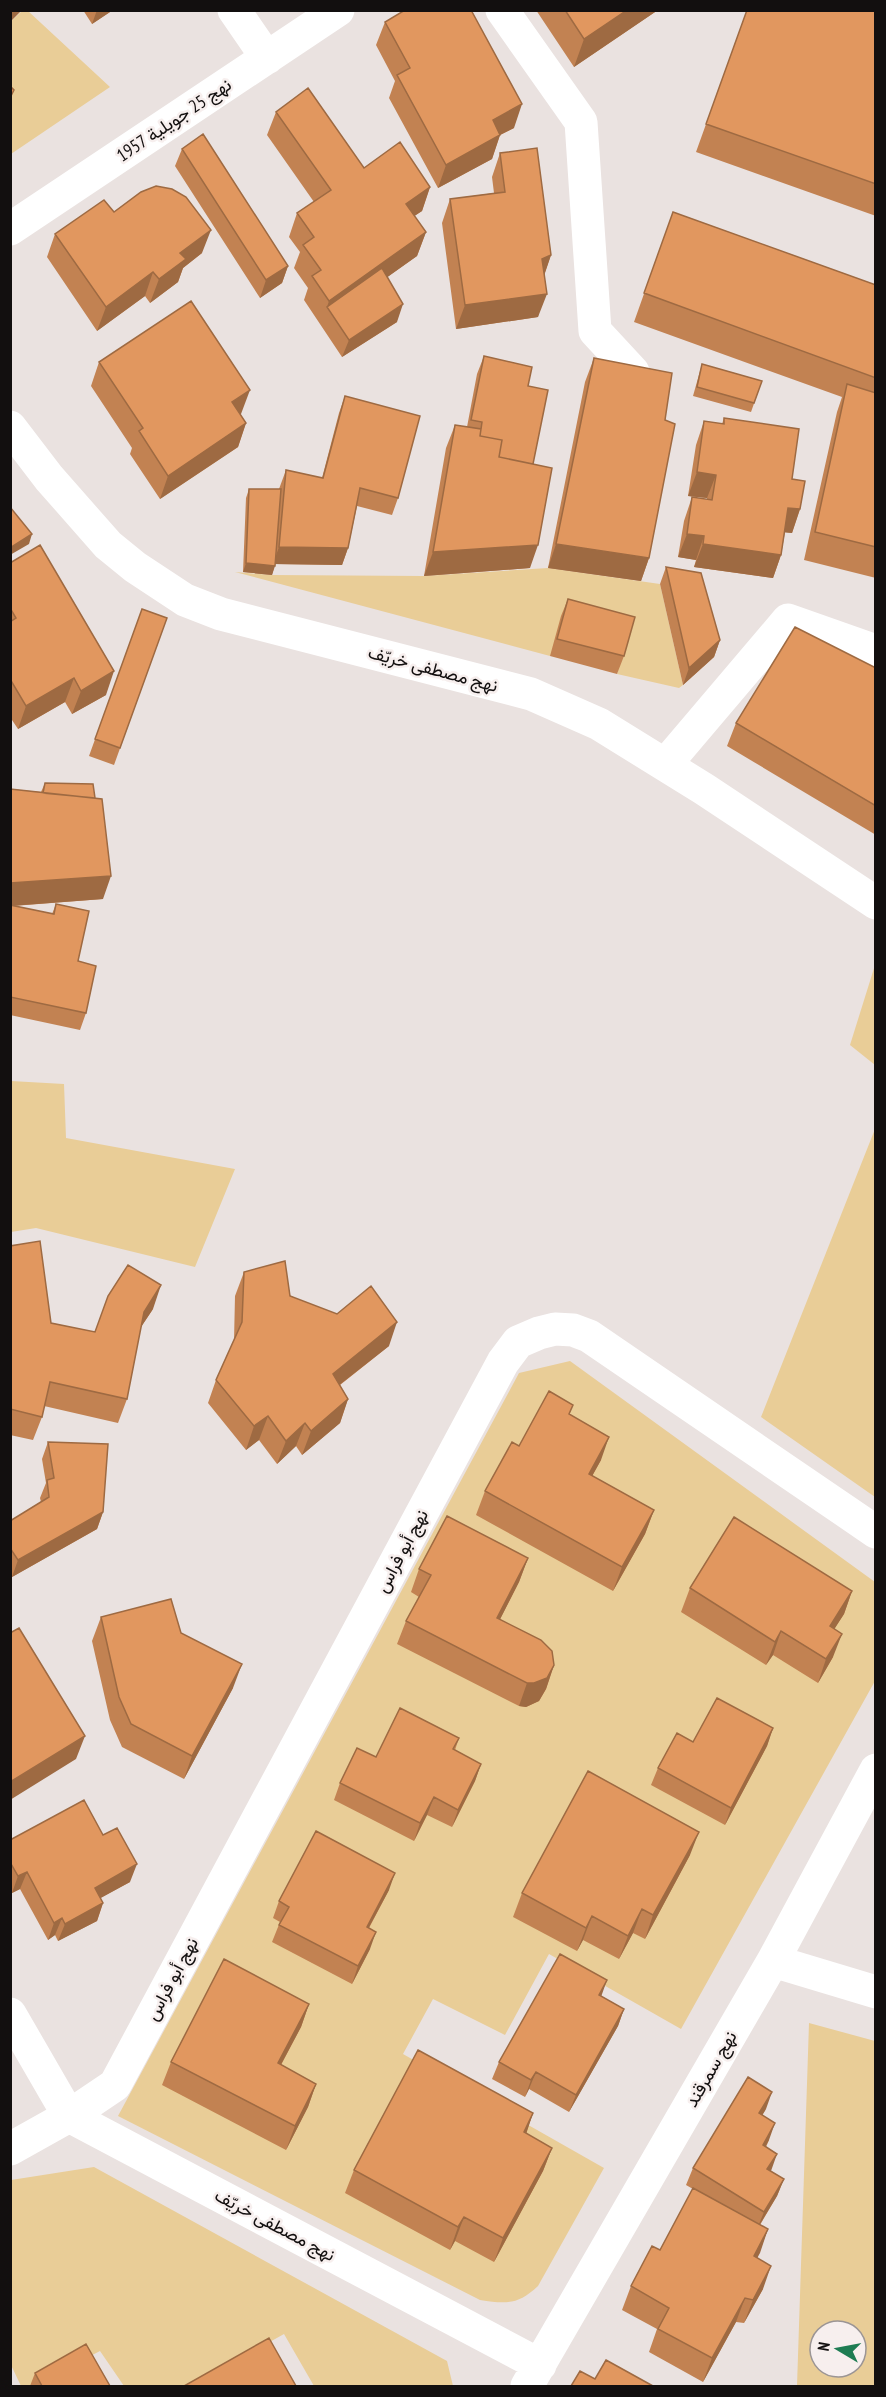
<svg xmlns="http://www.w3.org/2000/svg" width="886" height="2397" font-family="'PT Sans Narrow',Vazirmatn,sans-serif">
<rect width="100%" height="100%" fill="#eae2e0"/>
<path fill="#e9cd97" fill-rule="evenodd" d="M 22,11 L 28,11 L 110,87 L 11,154 L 10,22 Z
M 548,568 L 660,584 L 683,685 L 679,688 L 617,674 L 628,634 L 550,656 L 235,572 L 272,575 L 424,576 Z
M 875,965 L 876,1065 L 875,1065 L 850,1045 Z
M 11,1081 L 64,1084 L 66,1138 L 235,1169 L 195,1267 L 36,1228 L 11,1232 Z
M 875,1129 L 875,1497 L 761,1417 Z
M 570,1361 L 875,1582 L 875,1681 L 681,2029 L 549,1954 L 505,2035 L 433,1999 L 403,2054 L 604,2168 L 538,2286 C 518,2305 506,2304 480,2300 L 118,2116 L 519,1373 Z
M 809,2023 L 875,2041 L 875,2386 L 797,2386 ZM 820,2331 L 856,2331 L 856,2367 L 820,2367 Z
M 94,2167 L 447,2361 L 453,2386 L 314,2386 L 284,2334 L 191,2386 L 124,2386 L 100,2351 L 33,2386 L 21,2386 L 11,2365 L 11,2180 Z"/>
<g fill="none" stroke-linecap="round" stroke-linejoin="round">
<path stroke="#fff" stroke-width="33" d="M 234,10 L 267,58
M 502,10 L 581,122 L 595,331 L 633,372
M 10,229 L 338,10
M 10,427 L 49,478 L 108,545 L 135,567 L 185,600 L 221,614 L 531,694 L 599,724 L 704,789 L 876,903
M 665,765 L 788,620 L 876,651
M 773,1961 L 876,1992
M 10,2014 L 69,2116
M 69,2116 L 540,2365
M 10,2149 L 69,2116 L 115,2085 L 503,1362 L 518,1342 L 539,1333 L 555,1329 L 573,1330 L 589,1336 L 876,1532
M 527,2386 L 773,1961 L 876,1770"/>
</g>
<path fill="#c28252" d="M 83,10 L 113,10 L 92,24 Z
M 536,10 L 658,10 L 574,67 Z
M 747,10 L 876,10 L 876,216 L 696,152 Z
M 385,22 L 514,128 L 500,135 L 492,159 L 438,188 L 389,98 L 395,81 L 376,45 Z
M 276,112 L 364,168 L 430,187 L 422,211 L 414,216 L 426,232 L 417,256 L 387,277 L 397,322 L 342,357 L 304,300 L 308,288 L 294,268 L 300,252 L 289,237 L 297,213 L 314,202 L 267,135 Z
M 182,149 L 288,266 L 282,283 L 260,298 L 175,166 Z
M 500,153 L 551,255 L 544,275 L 538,317 L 456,329 L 442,223 L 450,199 L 494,193 L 492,177 Z
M 114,212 L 202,253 L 183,268 L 178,282 L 150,303 L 145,296 L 97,331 L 47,257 L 55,234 Z
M 673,212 L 876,285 L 876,578 L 804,560 L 837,412 L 842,397 L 634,322 Z
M 484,356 L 528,386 L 533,464 L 530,568 L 424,576 L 446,448 L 455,425 L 467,427 L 477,374 Z
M 594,358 L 665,420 L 649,558 L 641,581 L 548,568 L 585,382 Z
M 99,362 L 241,414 L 240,414 L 246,423 L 238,447 L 160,499 L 130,454 L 132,448 L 91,386 Z
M 702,364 L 762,381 L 751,412 L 693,396 Z
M 345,396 L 398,498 L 392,515 L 357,506 L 348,548 L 342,565 L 275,564 L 272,575 L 243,572 L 246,498 L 249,489 L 279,489 L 286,470 L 322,478 L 339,413 Z
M 724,418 L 792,479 L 800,509 L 792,533 L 785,532 L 781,555 L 773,578 L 694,567 L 696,560 L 678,557 L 684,521 L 692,497 L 707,500 L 707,498 L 688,496 L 696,445 L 704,421 L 722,424 Z
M 10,563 L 106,695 L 72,714 L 65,702 L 18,729 L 10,717 Z
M 666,567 L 720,640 L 714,657 L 683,685 L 660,584 Z
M 568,599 L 624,656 L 617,674 L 550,656 L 561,616 Z
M 142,609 L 167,618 L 114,765 L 89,756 Z
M 876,668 L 876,835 L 727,746 L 736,723 Z
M 45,783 L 103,899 L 13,906 L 52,914 L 56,904 L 78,961 L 86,1013 L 80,1030 L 10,1015 L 10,789 L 41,792 Z
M 10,1246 L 51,1323 L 95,1332 L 153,1309 L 141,1327 L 127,1399 L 118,1423 L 44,1406 L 42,1417 L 33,1440 L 10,1435 Z
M 244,1272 L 389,1346 L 340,1385 L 348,1399 L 340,1423 L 302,1455 L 296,1446 L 277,1464 L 259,1440 L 246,1450 L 208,1403 L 216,1380 L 234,1341 L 235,1296 Z
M 570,1414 L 601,1460 L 592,1476 L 654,1510 L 645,1534 L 613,1591 L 476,1515 L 485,1491 L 519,1446 Z
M 48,1442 L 103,1512 L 97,1529 L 12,1577 L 10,1576 L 10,1521 L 41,1502 L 40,1498 L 46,1483 L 42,1459 Z
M 528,1558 L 519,1582 L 500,1619 L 554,1665 L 546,1689 L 539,1701 L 526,1707 L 519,1706 L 397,1644 L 406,1621 L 419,1597 L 411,1592 L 419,1569 Z
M 690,1588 L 852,1591 L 844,1614 L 834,1629 L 833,1657 L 818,1683 L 773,1655 L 766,1665 L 681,1612 Z
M 101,1617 L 181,1633 L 233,1688 L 184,1779 L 122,1747 L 110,1720 L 92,1641 Z
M 773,1728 L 767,1746 L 725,1825 L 651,1785 L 658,1768 L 693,1742 Z
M 459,1738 L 455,1750 L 481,1764 L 475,1781 L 452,1827 L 427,1815 L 414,1841 L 334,1800 L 340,1783 L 376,1757 Z
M 103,1835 L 130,1882 L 100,1898 L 103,1903 L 97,1921 L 58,1941 L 55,1935 L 48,1940 L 20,1889 L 12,1893 L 10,1891 L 10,1840 Z
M 690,1855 L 645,1939 L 633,1933 L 619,1959 L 583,1940 L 577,1951 L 513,1917 L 522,1893 Z
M 389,1890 L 369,1928 L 370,1949 L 352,1984 L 272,1942 L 280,1922 L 273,1918 L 279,1901 Z
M 601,1996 L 624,2009 L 618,2026 L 569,2112 L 529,2089 L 525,2097 L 492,2079 L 499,2062 Z
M 309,2004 L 301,2027 L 281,2065 L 316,2084 L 308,2107 L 286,2150 L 162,2085 L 171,2062 Z
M 766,2109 L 762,2115 L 769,2140 L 766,2147 L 771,2171 L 784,2179 L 777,2196 L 760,2225 L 768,2229 L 757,2258 L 763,2289 L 744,2323 L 736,2322 L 703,2382 L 649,2352 L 657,2329 L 622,2310 L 631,2286 L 660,2250 L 693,2189 L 686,2185 L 693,2168 Z
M 533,2113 L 526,2134 L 552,2148 L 543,2171 L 494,2262 L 455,2241 L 450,2250 L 345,2193 L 354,2170 Z
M 35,2373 L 42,2386 L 30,2386 Z"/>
<path fill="#9e6a42" d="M 12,10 L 22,10 L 10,22 L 10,12 Z
M 97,10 L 113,10 L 92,24 Z
M 627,10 L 658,10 L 574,67 L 584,39 Z
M 522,104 L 514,128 L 500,135 L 492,159 L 438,188 L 446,165 L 493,120 Z
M 430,187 L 422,211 L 398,227 L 406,204 Z
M 211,230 L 202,253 L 183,268 L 178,282 L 150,303 L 159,279 L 180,253 Z
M 426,232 L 417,256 L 333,316 L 327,307 L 329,301 Z
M 551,255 L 543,279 L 542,259 Z
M 288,266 L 282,283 L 260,298 L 266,280 Z
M 153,272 L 145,296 L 97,331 L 106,307 Z
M 547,294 L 538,317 L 456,329 L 465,305 Z
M 403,304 L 397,322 L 342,357 L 349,340 Z
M 250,390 L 241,414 L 223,426 L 232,402 Z
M 246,423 L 238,447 L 160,499 L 168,476 Z
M 697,472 L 716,475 L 707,498 L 688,496 Z
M 788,508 L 800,509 L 792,533 L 780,532 Z
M 32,534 L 29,544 L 10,555 L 10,548 Z
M 687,534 L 704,536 L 696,560 L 678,557 Z
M 556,544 L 649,558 L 641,581 L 548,568 Z
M 703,544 L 781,555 L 773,578 L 694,567 Z
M 538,545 L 530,568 L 424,576 L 433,552 Z
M 279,547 L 348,548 L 342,565 L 273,564 Z
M 246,563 L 275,566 L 272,575 L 243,572 Z
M 720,640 L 714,657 L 683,685 L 689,668 Z
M 114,671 L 106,695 L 72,714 L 81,691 Z
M 74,678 L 65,702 L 18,729 L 26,706 Z
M 111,876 L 103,899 L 10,906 L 10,883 Z
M 161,1285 L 153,1309 L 135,1336 L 144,1312 Z
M 397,1322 L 389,1346 L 324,1397 L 333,1374 Z
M 348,1399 L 340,1423 L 302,1455 L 311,1431 Z
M 268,1416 L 259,1440 L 246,1450 L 254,1426 Z
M 305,1423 L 296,1446 L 277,1464 L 286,1441 Z
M 609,1437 L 601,1460 L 580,1498 L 589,1474 Z
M 654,1510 L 645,1534 L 613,1591 L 622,1567 Z
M 103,1512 L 97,1529 L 12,1577 L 18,1560 Z
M 528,1558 L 519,1582 L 489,1641 L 497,1618 Z
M 852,1591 L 844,1614 L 821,1650 L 830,1626 Z
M 781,1631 L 773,1655 L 766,1665 L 775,1642 Z
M 842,1634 L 833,1657 L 818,1683 L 826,1659 Z
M 242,1664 L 233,1688 L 184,1779 L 192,1756 Z
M 554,1665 L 546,1689 L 539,1701 L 526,1707 L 519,1706 L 527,1683 Z
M 773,1728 L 767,1746 L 725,1825 L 731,1808 Z
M 85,1736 L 76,1759 L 10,1800 L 10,1782 Z
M 481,1764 L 475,1781 L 452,1827 L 458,1810 Z
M 434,1797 L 427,1815 L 414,1841 L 420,1823 Z
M 699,1832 L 690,1855 L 645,1939 L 653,1915 Z
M 137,1864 L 130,1882 L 88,1905 L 95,1888 Z
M 27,1872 L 20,1889 L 12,1893 L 18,1876 Z
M 395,1873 L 389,1890 L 360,1944 L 367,1927 Z
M 103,1903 L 97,1921 L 58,1941 L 65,1924 Z
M 642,1909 L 633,1933 L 619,1959 L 628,1936 Z
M 592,1916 L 583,1940 L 577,1951 L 586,1928 Z
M 62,1918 L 55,1935 L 48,1940 L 54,1923 Z
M 376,1932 L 370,1949 L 352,1984 L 358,1966 Z
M 607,1980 L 601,1997 L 599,1995 Z
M 309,2004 L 301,2027 L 269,2087 L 278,2063 Z
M 624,2009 L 618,2026 L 569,2112 L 576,2095 Z
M 536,2072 L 529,2089 L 525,2097 L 531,2080 Z
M 316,2084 L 308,2107 L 286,2150 L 295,2126 Z
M 772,2092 L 766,2109 L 753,2131 L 759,2113 Z
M 533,2113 L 525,2137 L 524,2132 Z
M 775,2123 L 769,2140 L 757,2162 L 763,2145 Z
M 552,2148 L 543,2171 L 494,2262 L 503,2238 Z
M 777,2154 L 771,2171 L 761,2187 L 767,2169 Z
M 784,2179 L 777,2196 L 757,2229 L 764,2212 Z
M 464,2217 L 455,2241 L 450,2250 L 458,2227 Z
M 768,2229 L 760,2253 L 745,2280 L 754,2256 Z
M 771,2266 L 763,2289 L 744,2323 L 753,2300 Z
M 745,2298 L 736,2322 L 703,2382 L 712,2358 Z"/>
<path fill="#e1975f" stroke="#9e6a42" stroke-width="1.5" d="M 405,10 L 471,10 L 522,104 L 493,120 L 500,135 L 446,165 L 397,75 L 410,68 L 385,22 Z
M 565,10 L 627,10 L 584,39 Z
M 747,10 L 876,10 L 876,184 L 706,124 Z
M 10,86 L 14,90 L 10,98 Z
M 308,88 L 364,168 L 400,142 L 430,187 L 406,204 L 426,232 L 329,301 L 312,276 L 321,270 L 303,245 L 314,237 L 297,213 L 331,190 L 276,112 Z
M 203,134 L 288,266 L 266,280 L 182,149 Z
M 537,148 L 551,255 L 542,259 L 547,294 L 465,305 L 450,199 L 505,192 L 500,153 Z
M 156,186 L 172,189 L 186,197 L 211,230 L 180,253 L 186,259 L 159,279 L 153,272 L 106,307 L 55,234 L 104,200 L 114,212 L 141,192 Z
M 673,212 L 876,285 L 876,378 L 644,293 Z
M 382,268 L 403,304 L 349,340 L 327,307 Z
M 191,301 L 250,390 L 232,402 L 246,423 L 168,476 L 139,431 L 143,428 L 99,362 Z
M 484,356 L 532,367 L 528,386 L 548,390 L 533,464 L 499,457 L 502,440 L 480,436 L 482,422 L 471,420 Z
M 594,358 L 672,373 L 665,420 L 675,424 L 649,558 L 556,544 Z
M 702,364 L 762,381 L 754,403 L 697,387 Z
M 847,384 L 876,393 L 876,547 L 815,532 Z
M 345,396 L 420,416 L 398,498 L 360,488 L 348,548 L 279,547 L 286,470 L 323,478 Z
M 724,418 L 799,429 L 792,479 L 805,481 L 800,509 L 788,508 L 781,555 L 703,544 L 704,536 L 687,534 L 692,497 L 712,500 L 716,475 L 697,472 L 704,421 L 724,424 Z
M 455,425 L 481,429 L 480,436 L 502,440 L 499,457 L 552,468 L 538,545 L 433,552 Z
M 249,489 L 281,489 L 275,566 L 246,563 Z
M 10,507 L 32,534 L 10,548 Z
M 40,545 L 114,671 L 81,691 L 74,678 L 26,706 L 10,679 L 10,622 L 16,618 L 10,608 L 10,563 Z
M 666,567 L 701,573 L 720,640 L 689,668 Z
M 568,599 L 635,617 L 624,656 L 557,639 Z
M 142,609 L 167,618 L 120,748 L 95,739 Z
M 795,627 L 876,668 L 876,806 L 736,723 Z
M 45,783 L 93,784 L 95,798 L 43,793 Z
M 10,789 L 102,799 L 111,876 L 10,883 Z
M 56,904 L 89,911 L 78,961 L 96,966 L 86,1013 L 10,997 L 10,905 L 54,914 Z
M 40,1241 L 51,1323 L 95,1332 L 108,1296 L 128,1265 L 161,1285 L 144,1312 L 127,1399 L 50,1382 L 42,1417 L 10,1409 L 10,1246 Z
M 285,1261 L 290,1296 L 337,1314 L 371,1286 L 397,1322 L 333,1374 L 348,1399 L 311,1431 L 305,1423 L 286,1441 L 268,1416 L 254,1426 L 216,1380 L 242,1322 L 244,1272 Z
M 549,1391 L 573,1405 L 569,1414 L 609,1437 L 589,1474 L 654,1510 L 622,1567 L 485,1491 L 512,1442 L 519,1446 Z
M 48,1442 L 108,1444 L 103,1512 L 18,1560 L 10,1548 L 10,1521 L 49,1497 L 47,1480 L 54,1478 Z
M 447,1516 L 528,1558 L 497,1618 L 541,1640 L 552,1651 L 554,1665 L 547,1678 L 534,1683 L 527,1683 L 406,1621 L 431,1575 L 419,1569 Z
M 734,1517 L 852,1591 L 830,1626 L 842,1634 L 826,1659 L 781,1631 L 775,1642 L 690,1588 Z
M 171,1599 L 181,1633 L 242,1664 L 192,1756 L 131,1724 L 119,1697 L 101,1617 Z
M 19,1628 L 85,1736 L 10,1782 L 10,1633 Z
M 717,1698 L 773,1728 L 731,1808 L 658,1768 L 677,1733 L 693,1742 Z
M 400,1708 L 459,1738 L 453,1749 L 481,1764 L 458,1810 L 434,1797 L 420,1823 L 340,1783 L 357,1748 L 376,1757 Z
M 588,1771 L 699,1832 L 653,1915 L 642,1909 L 628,1936 L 592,1916 L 586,1928 L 522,1893 Z
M 84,1800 L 103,1835 L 117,1828 L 137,1864 L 95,1888 L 103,1903 L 65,1924 L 62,1918 L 54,1923 L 27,1872 L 18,1876 L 10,1862 L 10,1840 Z
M 316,1831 L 395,1873 L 367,1927 L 376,1932 L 358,1966 L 279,1925 L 289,1907 L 279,1901 Z
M 560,1954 L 607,1980 L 599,1995 L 624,2009 L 576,2095 L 536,2072 L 531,2080 L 499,2062 Z
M 224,1959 L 309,2004 L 278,2063 L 316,2084 L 295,2126 L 171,2062 Z
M 418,2050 L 533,2113 L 524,2132 L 552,2148 L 503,2238 L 464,2217 L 458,2227 L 354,2170 Z
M 748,2077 L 772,2092 L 759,2113 L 775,2123 L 763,2145 L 777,2154 L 767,2169 L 784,2179 L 764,2212 L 693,2168 Z
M 693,2188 L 768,2229 L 754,2256 L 771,2266 L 753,2300 L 745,2298 L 712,2358 L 658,2329 L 669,2308 L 631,2286 L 652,2246 L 660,2250 Z
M 269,2338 L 296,2386 L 184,2386 Z
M 86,2344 L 110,2386 L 42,2386 L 35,2373 Z
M 606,2360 L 653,2386 L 571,2386 L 580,2371 L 595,2379 Z"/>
<g text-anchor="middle" stroke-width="5" stroke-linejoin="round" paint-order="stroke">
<g font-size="18" fill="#120f0f" stroke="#f7efee">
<text transform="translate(174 120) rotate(-34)" y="6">نهج 25 جويلية 1957</text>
<text transform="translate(433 669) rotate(15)" y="6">نهج مصطفى خريّف</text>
<text transform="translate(402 1551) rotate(-62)" y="6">نهج أبو فراس</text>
<text transform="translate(172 1979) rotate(-62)" y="6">نهج أبو فراس</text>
<text transform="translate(711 2069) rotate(-60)" y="6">نهج سمرقند</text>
<text transform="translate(275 2225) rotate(28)" y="6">نهج مصطفى خريّف</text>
</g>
</g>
<rect width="886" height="2397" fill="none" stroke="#120f0f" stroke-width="24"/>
<g transform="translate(838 2349) rotate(280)"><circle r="28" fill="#f7efee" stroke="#9b9595" stroke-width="1.5"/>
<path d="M0-4.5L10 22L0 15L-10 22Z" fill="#1e7c52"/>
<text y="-9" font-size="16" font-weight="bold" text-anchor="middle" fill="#120f0f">N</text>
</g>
</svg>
